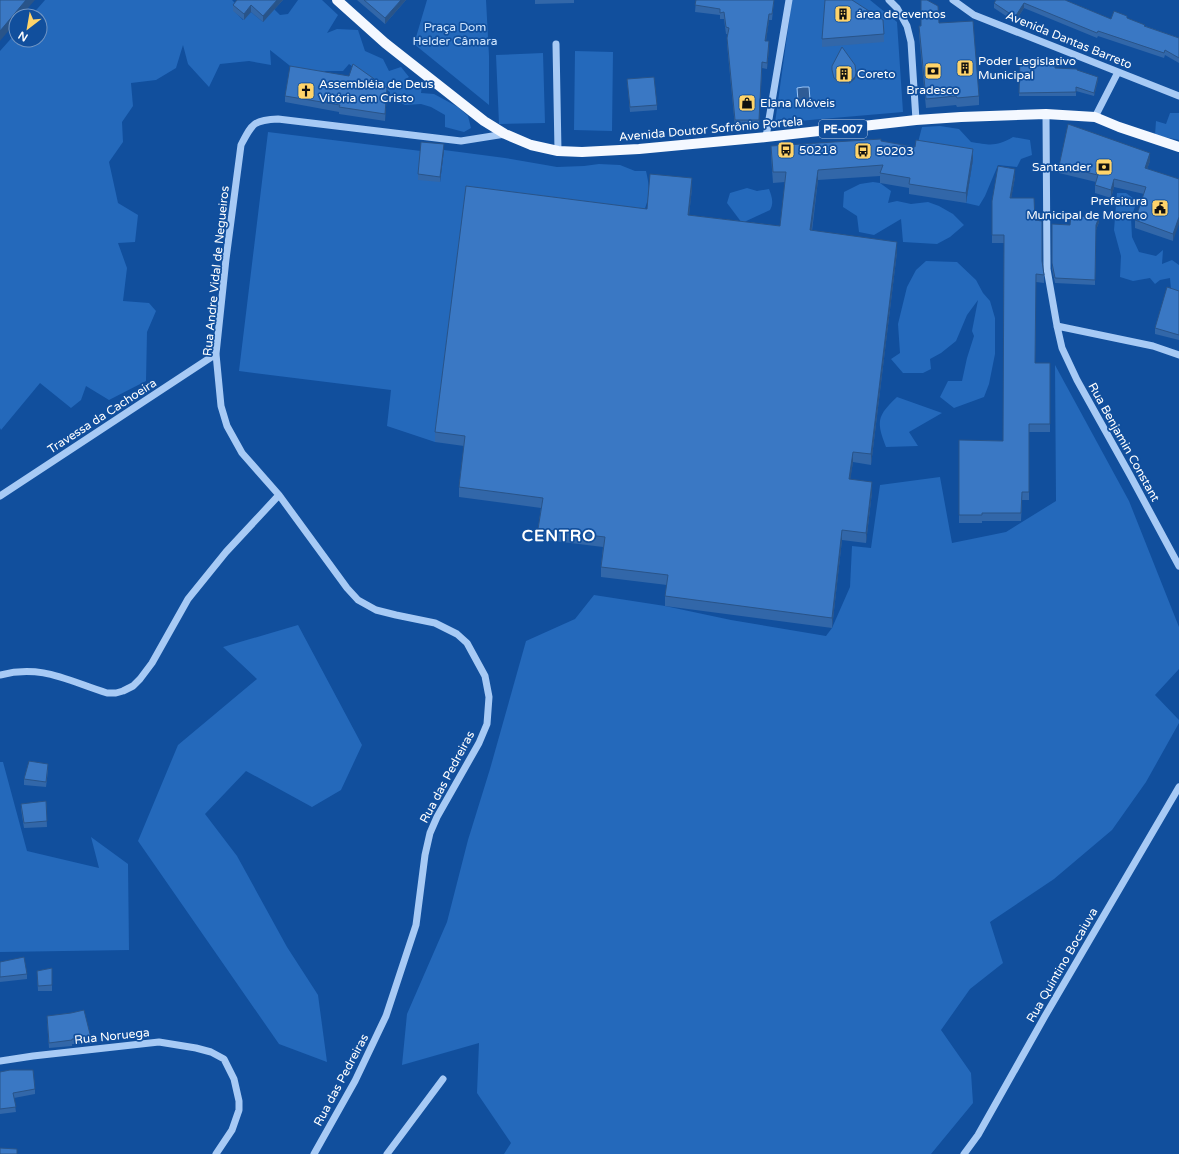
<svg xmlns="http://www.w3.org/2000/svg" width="1179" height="1154" font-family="'Varela Round',sans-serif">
<rect width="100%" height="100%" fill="#114f9d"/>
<path fill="#2469bb" d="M 45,0 L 232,0 L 238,6 L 234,11 L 243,20 L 251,12 L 263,22 L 274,9 L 280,15 L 288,14 L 298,0 L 322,0 L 338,15 L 327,33 L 337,29 L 358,30 L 365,51 L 383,59 L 389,71 L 401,67 L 409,77 L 404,80 L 422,86 L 421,93 L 434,94 L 458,107 L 468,116 L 471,128 L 464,132 L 445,127 L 445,115 L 431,107 L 421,104 L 405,105 L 394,99 L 390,103 L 390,92 L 349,64 L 343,71 L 326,71 L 315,74 L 294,69 L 270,50 L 271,65 L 249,61 L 220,64 L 209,87 L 188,64 L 183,45 L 176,68 L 156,80 L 131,83 L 133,106 L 122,122 L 123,142 L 109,162 L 118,203 L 138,215 L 135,242 L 118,243 L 127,268 L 123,301 L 149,303 L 156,311 L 147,332 L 146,381 L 109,400 L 86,386 L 81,400 L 71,408 L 40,383 L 1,430 L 0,428 L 0,51 L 16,33 L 16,40 L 40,40 L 40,16 L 31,16 Z
M 427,0 L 486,0 L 489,56 L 489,105 L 414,44 Z
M 792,0 L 870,0 L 897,22 L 903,112 L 775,123 Z
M 575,51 L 613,52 L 612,131 L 574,130 Z
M 543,53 L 545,123 L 499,124 L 496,55 Z
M 1170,113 L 1179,113 L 1179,140 L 1155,135 L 1156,121 L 1166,124 Z
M 940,126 L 959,129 L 971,142 C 990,145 996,147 1013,137 L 1030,140 L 1032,155 L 1021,159 L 1017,167 L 998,165 L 985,196 L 979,206 L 966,203 L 973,159 L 916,150 L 922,127 Z
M 268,132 L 421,151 L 440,182 L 444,150 L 505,158 L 557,167 L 584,166 L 599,164 L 620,165 L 635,171 L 646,171 C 651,192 649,199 641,219 L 466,196 L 435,442 L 387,426 L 391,390 L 239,371 Z
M 873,182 L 880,183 L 891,191 L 888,203 L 897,201 L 911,204 L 928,202 L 939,206 L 953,214 L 964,225 L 950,237 L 937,244 L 903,242 L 901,219 L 874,235 L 859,232 L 857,216 L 843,207 L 844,192 L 860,184 Z
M 747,188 L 757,191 L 769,189 C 772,197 774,203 770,210 L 742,223 L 727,203 L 730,193 Z
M 1117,193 L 1126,193 L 1137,201 L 1131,218 L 1132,237 L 1139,252 L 1156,256 L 1163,250 L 1162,264 L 1172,260 L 1179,265 L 1179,294 L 1171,289 L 1170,278 L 1160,280 L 1155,284 L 1150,278 L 1133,281 L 1120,277 L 1121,256 L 1114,230 Z
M 926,261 L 957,262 L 976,280 L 983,293 L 990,301 L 995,318 L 995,354 L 989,384 L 984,397 L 954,408 L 940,397 L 948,381 L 962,381 L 967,358 L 974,336 L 972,331 L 978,300 L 967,315 L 956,341 L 941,353 L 930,359 L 931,369 L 923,373 L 903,373 L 891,359 L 900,353 L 898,324 L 907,287 L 916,270 Z
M 1055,365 L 1129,501 L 1179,627 L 1179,669 L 1155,695 L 1179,720 L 1179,723 L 1146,782 L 1112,830 L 1054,879 L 990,922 L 1003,963 L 970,989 L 941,1030 L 971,1073 L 973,1103 L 931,1154 L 504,1154 L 511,1143 L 477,1093 L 479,1043 L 402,1065 L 407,1014 L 447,922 L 468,840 L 490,769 L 526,641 L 575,619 L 594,595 L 665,606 L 731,620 L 826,636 L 832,628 L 850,587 L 852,546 L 871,548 L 880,485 L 940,477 L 952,543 L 1006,532 L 1056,501 Z
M 897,397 L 942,413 L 909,432 L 918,446 L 886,447 C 876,421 877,416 897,397 Z
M 298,625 L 362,745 L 341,790 L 312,807 L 246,771 L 205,814 L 237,856 L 287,947 L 318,995 L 327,1062 L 279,1044 L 138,841 L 178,745 L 257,679 L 223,647 Z
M 0,762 L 3,762 L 27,851 L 99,868 L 91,837 L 128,864 L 129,950 L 0,952 Z"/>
<path fill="#2f5c96" stroke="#99c5f8" d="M 803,87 L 809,87 L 810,100 L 804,104 L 798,101 L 797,88 Z"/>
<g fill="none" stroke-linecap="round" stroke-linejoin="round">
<path stroke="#a7caf5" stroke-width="7" d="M 889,0 L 897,8 L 907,26 L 911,42 L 916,120
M 953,0 L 974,15 L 1179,96
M 556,44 L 558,151
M 1046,114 L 1047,269 L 1057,326 L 1062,348 L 1077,380 L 1130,475 L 1179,566
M 1095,117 L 1118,72
M 766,137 L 789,0
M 1057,326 L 1153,346 L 1179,355
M 0,496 L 216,354
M 0,675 C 42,664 68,681 107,693 L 116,693 L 123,691 L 133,686 L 140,679 L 152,663 L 188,599 L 226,552 L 279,495
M 0,1061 L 33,1056 L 159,1042 L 196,1048 L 211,1052 L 224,1059 L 234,1079 L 239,1101 L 239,1110 L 232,1130 L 216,1154
M 314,1154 L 355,1081 L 386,1016 L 416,925 L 425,855 L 430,833 L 437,817 L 479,743 L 487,724 L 489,697 L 485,676 L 467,643 L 457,634 L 435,623 L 396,615 L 376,610 L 358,600 L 347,588 L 279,495 L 242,453 L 227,426 L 221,406 L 216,354 L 226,259 L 241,145 C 252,124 253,120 278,119 L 461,141 L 505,134
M 387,1154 L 443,1079
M 964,1154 L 978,1135 L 1045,1016 L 1179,787"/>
<path stroke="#f4f8ff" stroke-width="10" d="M 337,0 L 385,43 L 484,121 L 505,134 L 531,145 L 558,151 L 582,152 L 639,149 L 766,137 L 916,120 L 961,117 L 1046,114 L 1095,117 L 1119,127 L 1179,147"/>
</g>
<path fill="#3267a9" d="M 237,0 L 283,0 L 263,22 L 251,12 L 244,20 L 233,11 L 233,5 Z
M 357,0 L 406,0 L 385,24 Z
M 535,0 L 574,0 L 574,3 L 535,4 Z
M 696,0 L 774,0 L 772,20 L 769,20 L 766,41 L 769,48 L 767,69 L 762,68 L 759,126 L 735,127 L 727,44 L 727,38 L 728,34 L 726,34 L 724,19 L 720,19 L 720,15 L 695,12 Z
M 1065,0 L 1111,19 L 1127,18 L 1145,26 L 1179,38 L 1179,63 L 1165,55 L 1164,58 L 1098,36 L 1097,38 L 1024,8 L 1015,22 L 994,8 L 994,3 Z
M 939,23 L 979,96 L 979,105 L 957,107 L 956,105 L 926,108 L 919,35 L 919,26 Z
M 884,34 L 884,42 L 822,47 L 822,39 Z
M 1020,59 L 1042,63 L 1055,68 L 1077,70 L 1098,80 L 1094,96 L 1076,91 L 1076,96 L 1019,96 Z
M 832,70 L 856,75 L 855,79 L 849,84 L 841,85 L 834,80 L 832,73 Z
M 627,79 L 657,105 L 657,110 L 630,112 Z
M 387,94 L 385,121 L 339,114 L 339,112 L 285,102 L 285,96 Z
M 881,141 L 973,159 L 966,203 L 909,194 L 909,188 L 880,183 L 880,176 L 818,180 L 812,231 L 897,252 L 871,465 L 853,462 L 850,479 L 872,492 L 866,543 L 842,540 L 832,628 L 665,606 L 665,596 L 667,585 L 601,577 L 601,567 L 603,547 L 538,539 L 538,529 L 541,508 L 459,497 L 459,487 L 464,446 L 435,442 L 435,432 L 647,209 L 692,188 L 689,215 L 780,226 L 785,182 L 773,183 L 771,156 L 771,146 Z
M 444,150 L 440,182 L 418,180 L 418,174 Z
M 1150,161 L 1147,169 L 1179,179 L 1173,241 L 1135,228 L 1135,220 L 1144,194 L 1114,187 L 1111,198 L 1095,193 L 1095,185 L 1096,182 L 1059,173 L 1059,166 Z
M 1015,177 L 1011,198 L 1035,220 L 1044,275 L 1044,283 L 1036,282 L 1035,363 L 1050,363 L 1050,432 L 1029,432 L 1029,500 L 1022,500 L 1021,521 L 982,521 L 982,523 L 959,523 L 959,440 L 1003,441 L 1004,243 L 992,243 L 992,201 Z
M 1099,222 L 1096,230 L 1095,285 L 1055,283 L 1052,269 L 1052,224 L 1070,225 Z
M 1179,291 L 1179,340 L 1155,334 L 1155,328 Z
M 48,770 L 46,787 L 24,785 L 24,779 Z
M 46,801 L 47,827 L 24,828 L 21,809 L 21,804 Z
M 0,962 L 27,974 L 27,979 L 0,982 Z
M 52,968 L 52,991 L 38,991 L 37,971 Z
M 47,1021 L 91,1038 L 91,1044 L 72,1044 L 72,1046 L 49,1048 Z
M 0,1072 L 35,1089 L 35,1094 L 14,1098 L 16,1112 L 0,1114 Z"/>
<path fill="#295489" d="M 26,0 L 35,0 L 21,16 L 16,16 L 16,22 L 0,41 L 0,31 Z
M 277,0 L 283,0 L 263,22 L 263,16 Z
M 401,0 L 406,0 L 385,24 L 385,18 Z
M 1024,3 L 1024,8 L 1015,22 L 1015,17 Z
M 251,5 L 251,12 L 244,20 L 244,14 Z
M 769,14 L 769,20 L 765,47 L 765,41 Z
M 769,41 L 769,48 L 767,69 L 767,63 Z
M 762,62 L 762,68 L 759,126 L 759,120 Z
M 856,73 L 856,75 L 855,79 L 849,84 L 849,82 Z
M 1098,77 L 1098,80 L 1094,96 L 1094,93 Z
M 387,88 L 387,94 L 385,121 L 385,114 Z
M 444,144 L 444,150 L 440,182 L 440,177 Z
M 973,149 L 973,159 L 966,203 L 966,193 Z
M 1150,153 L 1150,161 L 1145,175 L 1145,168 Z
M 1015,169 L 1015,177 L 1010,206 L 1010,198 Z
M 818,170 L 818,180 L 810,241 L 810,230 Z
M 692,178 L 692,188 L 688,225 L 688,215 Z
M 1114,179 L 1114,187 L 1111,198 L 1111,190 Z
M 1099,217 L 1099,222 L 1096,230 L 1095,285 L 1096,225 Z
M 1179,217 L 1179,224 L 1173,241 L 1173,234 Z
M 897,242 L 897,252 L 871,465 L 871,454 Z
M 853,452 L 853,462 L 849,489 L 849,479 Z
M 872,482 L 872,492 L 866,543 L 866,533 Z
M 842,530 L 842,540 L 832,628 L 832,618 Z"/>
<path fill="#3a78c4" stroke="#295489" d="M 0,0 L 26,0 L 0,31 Z
M 237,0 L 277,0 L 263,16 L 251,5 L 244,14 L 233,5 Z
M 364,0 L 401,0 L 385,18 Z
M 696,0 L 774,0 L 772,14 L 769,14 L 765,41 L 769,41 L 767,63 L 762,62 L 759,120 L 735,120 L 727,38 L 729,28 L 726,27 L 724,12 L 720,13 L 720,9 L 695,5 Z
M 825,0 L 852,0 L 883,20 L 884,34 L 822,39 Z
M 921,0 L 927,0 L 938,6 L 939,23 L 973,21 L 979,96 L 957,98 L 956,96 L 926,99 L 919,26 L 921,26 Z
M 996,0 L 1065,0 L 1111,19 L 1114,11 L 1127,16 L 1127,18 L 1145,25 L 1144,26 L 1179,38 L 1179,58 L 1165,50 L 1164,53 L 1098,31 L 1097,33 L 1024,3 L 1015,17 L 994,3 Z
M 842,47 L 855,65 L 856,73 L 855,77 L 849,82 L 841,82 L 834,78 L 832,70 L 832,66 Z
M 1020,59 L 1042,59 L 1042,63 L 1055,63 L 1055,68 L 1077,69 L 1077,70 L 1098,77 L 1094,93 L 1076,87 L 1076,92 L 1019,93 Z
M 353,64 L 387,88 L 385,114 L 339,107 L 340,105 L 285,96 L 290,66 L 349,76 Z
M 654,77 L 657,105 L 630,107 L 627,79 Z
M 1068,124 L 1150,153 L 1145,168 L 1179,179 L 1179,217 L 1173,234 L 1135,220 L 1146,187 L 1114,179 L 1111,190 L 1095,185 L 1098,175 L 1059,166 Z
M 881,139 L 881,141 L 915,147 L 916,140 L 973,149 L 966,193 L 909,184 L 910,178 L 880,173 L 883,165 L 818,170 L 810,230 L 897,242 L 871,454 L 853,452 L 849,479 L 872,482 L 866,533 L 842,530 L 832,618 L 665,596 L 668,575 L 601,567 L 605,537 L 538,529 L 543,498 L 459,487 L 465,436 L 435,432 L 466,186 L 647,209 L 650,174 L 692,178 L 688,215 L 780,226 L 786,172 L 773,172 L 771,146 Z
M 421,142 L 444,144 L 440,177 L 418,174 Z
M 998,166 L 1015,169 L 1010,198 L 1034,198 L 1035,220 L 1042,221 L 1042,261 L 1044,275 L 1036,274 L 1035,363 L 1050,363 L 1050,424 L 1029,424 L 1029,492 L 1022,492 L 1021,513 L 982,513 L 982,515 L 959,515 L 959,440 L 1003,441 L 1004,235 L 992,235 L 992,201 Z
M 1071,216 L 1099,217 L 1096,225 L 1095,280 L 1055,278 L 1052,263 L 1052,224 L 1070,225 Z
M 1167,287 L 1179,291 L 1179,335 L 1155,328 Z
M 29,761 L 48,764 L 46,782 L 24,779 Z
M 46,801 L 47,821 L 24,823 L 21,804 Z
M 24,957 L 27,974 L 0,977 L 0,962 Z
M 52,968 L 52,985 L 38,986 L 37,971 Z
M 84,1010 L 91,1038 L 72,1039 L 72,1040 L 49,1043 L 47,1016 L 71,1013 Z
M 10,1070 L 33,1070 L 35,1089 L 13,1093 L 16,1107 L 0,1109 L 0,1072 Z
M 0,1148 L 17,1149 L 17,1154 L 0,1154 Z"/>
<defs>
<g id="building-square" transform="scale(0.9)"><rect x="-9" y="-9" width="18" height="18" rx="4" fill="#ffd46a" stroke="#114f9d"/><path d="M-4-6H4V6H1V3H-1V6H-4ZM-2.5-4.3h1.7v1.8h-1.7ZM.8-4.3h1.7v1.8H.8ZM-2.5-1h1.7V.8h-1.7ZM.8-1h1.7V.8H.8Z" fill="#111"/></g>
<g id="bank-square" transform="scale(0.9)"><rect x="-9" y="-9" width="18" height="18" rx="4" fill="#ffd46a" stroke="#114f9d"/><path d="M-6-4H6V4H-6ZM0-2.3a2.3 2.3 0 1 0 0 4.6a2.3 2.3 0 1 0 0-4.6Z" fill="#111"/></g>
<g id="church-square" transform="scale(0.9)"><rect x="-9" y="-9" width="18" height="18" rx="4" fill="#ffd46a" stroke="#114f9d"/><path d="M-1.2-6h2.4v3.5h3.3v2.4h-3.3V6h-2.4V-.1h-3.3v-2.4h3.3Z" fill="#111"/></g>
<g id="shop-square" transform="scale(0.9)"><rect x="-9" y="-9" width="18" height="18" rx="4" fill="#ffd46a" stroke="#114f9d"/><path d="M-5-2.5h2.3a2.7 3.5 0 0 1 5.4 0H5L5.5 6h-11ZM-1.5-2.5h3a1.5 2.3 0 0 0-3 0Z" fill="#111"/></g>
<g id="bus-square" transform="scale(0.9)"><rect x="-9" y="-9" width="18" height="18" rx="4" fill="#ffd46a" stroke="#114f9d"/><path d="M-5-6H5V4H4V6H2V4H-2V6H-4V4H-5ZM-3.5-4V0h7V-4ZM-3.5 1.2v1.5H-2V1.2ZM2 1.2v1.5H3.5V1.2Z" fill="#111"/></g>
<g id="civic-square" transform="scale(0.9)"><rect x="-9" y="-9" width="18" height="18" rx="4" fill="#ffd46a" stroke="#114f9d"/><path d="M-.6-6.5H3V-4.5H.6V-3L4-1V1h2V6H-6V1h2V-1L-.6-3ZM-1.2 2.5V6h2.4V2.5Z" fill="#111"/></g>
</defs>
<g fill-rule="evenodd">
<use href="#building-square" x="843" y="14"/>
<use href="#building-square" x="965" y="68"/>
<use href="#bank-square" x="933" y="71"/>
<use href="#building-square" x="844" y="74"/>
<use href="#church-square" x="306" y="91"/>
<use href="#shop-square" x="747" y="103"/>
<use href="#bus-square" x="786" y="150"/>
<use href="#bus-square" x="863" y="151"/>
<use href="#bank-square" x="1104" y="167"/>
<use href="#civic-square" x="1160" y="208"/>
</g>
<g text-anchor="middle" stroke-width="3.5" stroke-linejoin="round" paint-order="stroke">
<rect fill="#114f9d" stroke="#b8cae2" stroke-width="1" x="819" y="120" width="48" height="18" rx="3"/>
<g font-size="11" font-weight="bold" fill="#fff">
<text x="843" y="133">PE-007</text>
</g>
<g font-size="12" fill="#fff" stroke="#114f9d" text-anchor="start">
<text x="856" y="18">área de eventos</text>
<text x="978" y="65">Poder Legislativo<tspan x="978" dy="14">Municipal</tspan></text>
<text x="857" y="78">Coreto</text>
<text x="319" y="88">Assembléia de Deus<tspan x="319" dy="14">Vitória em Cristo</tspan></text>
<text x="933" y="94" text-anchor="middle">Bradesco</text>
<text x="760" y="107">Elana Móveis</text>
<text x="799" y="154">50218</text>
<text x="876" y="155">50203</text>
<text x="1091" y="171" text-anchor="end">Santander</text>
<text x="1147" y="205" text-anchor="end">Prefeitura<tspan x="1147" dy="14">Municipal de Moreno</tspan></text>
</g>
<g font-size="12" fill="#cfe5fe" stroke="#114f9d">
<text x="455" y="31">Praça Dom<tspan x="455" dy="14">Helder Câmara</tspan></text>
</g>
<g font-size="12" fill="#fff" stroke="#114f9d">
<text transform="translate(1069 40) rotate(22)" y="4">Avenida Dantas Barreto</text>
<text transform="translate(711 129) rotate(-5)" y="4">Avenida Doutor Sofrônio Portela</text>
<text transform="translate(216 271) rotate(-84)" y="4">Rua Andre Vidal de Negueiros</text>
<text transform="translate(102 416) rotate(-33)" y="4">Travessa da Cachoeira</text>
<text transform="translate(1124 442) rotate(61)" y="4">Rua Benjamin Constant</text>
<text transform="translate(447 777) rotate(-62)" y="4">Rua das Pedreiras</text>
<text transform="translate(1062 965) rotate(-60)" y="4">Rua Quintino Bocaiuva</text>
<text transform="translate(112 1036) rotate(-6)" y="4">Rua Noruega</text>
<text transform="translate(341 1080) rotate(-62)" y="4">Rua das Pedreiras</text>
</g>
<g font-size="16" font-weight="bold" letter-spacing="1" fill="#fff" stroke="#114f9d">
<text x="559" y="541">CENTRO</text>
</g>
</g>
<g transform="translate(28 28) rotate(211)"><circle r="19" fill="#114f9d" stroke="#7095c4"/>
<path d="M0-3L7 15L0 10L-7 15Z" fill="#ffd46a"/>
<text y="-6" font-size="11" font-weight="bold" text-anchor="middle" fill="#ffffff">N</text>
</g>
</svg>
